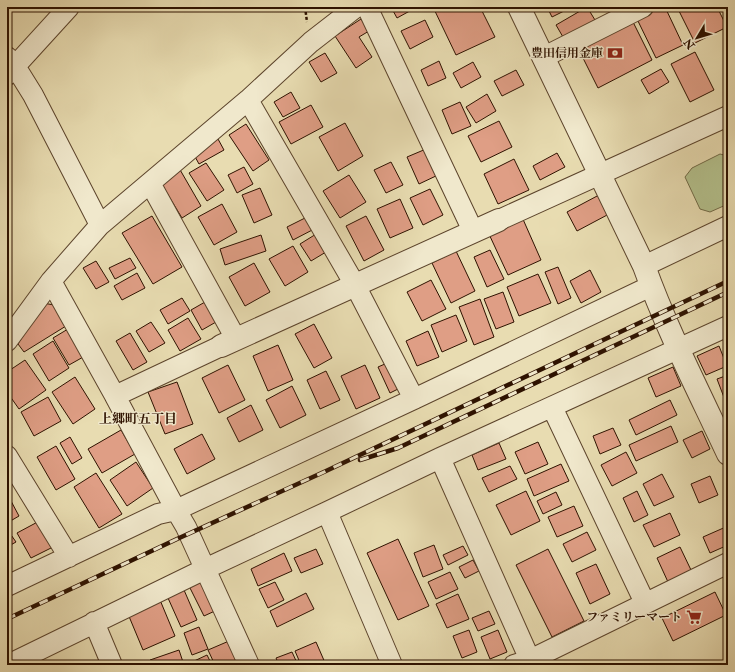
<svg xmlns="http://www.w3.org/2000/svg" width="735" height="672" font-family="'IM FELL Double Pica','Noto Serif JP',serif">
<rect width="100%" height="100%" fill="#e8dcb1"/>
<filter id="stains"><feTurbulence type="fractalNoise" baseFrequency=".005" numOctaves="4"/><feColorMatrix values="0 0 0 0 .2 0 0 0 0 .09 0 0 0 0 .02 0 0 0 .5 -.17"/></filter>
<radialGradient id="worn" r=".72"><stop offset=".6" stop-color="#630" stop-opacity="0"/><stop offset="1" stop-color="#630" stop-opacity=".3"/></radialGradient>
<path fill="#b4c18d" stroke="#716a46" d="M 720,154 L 728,156 L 728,204 L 710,212 L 700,209 L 685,177 L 692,168 Z"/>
<path fill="#df9e85" stroke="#2e1200" d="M 391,7 L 417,7 L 397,18 Z
M 433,7 L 480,7 L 495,37 L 456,55 Z
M 547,7 L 572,7 L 552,17 Z
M 587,7 L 595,20 L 563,37 L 556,25 Z
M 662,7 L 665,7 L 683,45 L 656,58 L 637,19 Z
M 677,7 L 717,7 L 727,27 L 695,43 Z
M 631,18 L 652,60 L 598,88 L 577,46 Z
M 361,19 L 369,31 L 359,37 L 372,57 L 356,68 L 335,36 Z
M 425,20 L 433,37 L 410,49 L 401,31 Z
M 695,52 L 714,90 L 690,102 L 671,64 Z
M 325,53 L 337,73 L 321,82 L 309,62 Z
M 439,61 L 446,78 L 428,86 L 421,70 Z
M 473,62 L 481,77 L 461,88 L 453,73 Z
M 661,69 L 669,82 L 649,94 L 641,80 Z
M 516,70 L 524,85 L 502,96 L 494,81 Z
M 291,92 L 300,108 L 283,117 L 274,102 Z
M 487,94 L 496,111 L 476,123 L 466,107 Z
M 460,102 L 471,126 L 452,134 L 442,110 Z
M 311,105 L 323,127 L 291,144 L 279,122 Z
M 499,121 L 512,147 L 481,162 L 468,136 Z
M 345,123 L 363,156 L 338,171 L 319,137 Z
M 246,124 L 269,160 L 253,171 L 229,135 Z
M 218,139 L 224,150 L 199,164 L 193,153 Z
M 426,149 L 438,175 L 419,184 L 407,157 Z
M 557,153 L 565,167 L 540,180 L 533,166 Z
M 514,159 L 529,190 L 498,204 L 484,174 Z
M 391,162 L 403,185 L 386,193 L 374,170 Z
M 206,163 L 224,190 L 207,201 L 189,173 Z
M 244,167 L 253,184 L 237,193 L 228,175 Z
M 179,168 L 201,206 L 182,218 L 159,180 Z
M 349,175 L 366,202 L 340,218 L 323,191 Z
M 260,188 L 272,215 L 254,223 L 242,195 Z
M 430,189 L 443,215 L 423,225 L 410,198 Z
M 599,195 L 609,214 L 577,231 L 567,212 Z
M 400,199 L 413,228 L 390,238 L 377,209 Z
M 222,204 L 237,232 L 214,245 L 198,217 Z
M 311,215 L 318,227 L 293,240 L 287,227 Z
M 152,216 L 182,267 L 153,284 L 122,233 Z
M 366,216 L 384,250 L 364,261 L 346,226 Z
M 522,217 L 541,260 L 508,275 L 488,232 Z
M 321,231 L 331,249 L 311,261 L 300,244 Z
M 261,235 L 266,251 L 225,265 L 220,249 Z
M 293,246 L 308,272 L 285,286 L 269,259 Z
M 490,250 L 504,279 L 487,287 L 474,257 Z
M 456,251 L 475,291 L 451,303 L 432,263 Z
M 130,258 L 136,268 L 115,279 L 109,268 Z
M 96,261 L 109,282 L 96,289 L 83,268 Z
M 254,263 L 270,292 L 245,306 L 229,277 Z
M 558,267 L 571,298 L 558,304 L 545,272 Z
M 590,270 L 601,292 L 581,303 L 570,281 Z
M 137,273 L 145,288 L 122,300 L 114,286 Z
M 538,274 L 551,303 L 519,316 L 507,287 Z
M 431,280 L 446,309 L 422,321 L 407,292 Z
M 503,292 L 514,322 L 496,329 L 484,299 Z
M 182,298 L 190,311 L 168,324 L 160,310 Z
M 480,299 L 494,337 L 474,345 L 459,307 Z
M 205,302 L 216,322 L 202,330 L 191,310 Z
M 43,303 L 54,305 L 66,326 L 24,352 L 18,344 Z
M 456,315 L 467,341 L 442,352 L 431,325 Z
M 188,318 L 201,339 L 180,351 L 168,330 Z
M 151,322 L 165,343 L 149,352 L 136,331 Z
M 314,324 L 332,358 L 314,368 L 295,334 Z
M 68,329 L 85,356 L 69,365 L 53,338 Z
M 428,331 L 439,357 L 417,366 L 406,341 Z
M 130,333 L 147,362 L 133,370 L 116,341 Z
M 53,341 L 69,368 L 49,381 L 33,354 Z
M 278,345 L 293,380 L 268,391 L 253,356 Z
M 719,346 L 727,366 L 706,375 L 697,356 Z
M 25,360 L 46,390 L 19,409 L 7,392 L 7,372 Z
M 394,360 L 406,385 L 390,393 L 378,367 Z
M 228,365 L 245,400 L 219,413 L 202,378 Z
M 365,365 L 380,398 L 356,409 L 341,376 Z
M 673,367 L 681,386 L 656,397 L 648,378 Z
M 326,371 L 340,400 L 320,409 L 307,380 Z
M 728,375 L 728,408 L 717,379 Z
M 75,377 L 95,409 L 73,424 L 52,392 Z
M 177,382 L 193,424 L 165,434 L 148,392 Z
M 292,386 L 306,415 L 280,428 L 266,400 Z
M 48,397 L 61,421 L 34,436 L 21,412 Z
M 670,400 L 677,415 L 636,435 L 629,420 Z
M 251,405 L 263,430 L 239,442 L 227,418 Z
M 671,426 L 678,442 L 636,461 L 629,445 Z
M 613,428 L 621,445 L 600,454 L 593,436 Z
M 121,430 L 135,454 L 102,473 L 88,449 Z
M 702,431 L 710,449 L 692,458 L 683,440 Z
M 202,434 L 215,459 L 187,474 L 174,449 Z
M 70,437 L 82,458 L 72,464 L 60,443 Z
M 538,442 L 548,464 L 525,474 L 515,452 Z
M 499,443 L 506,459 L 478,470 L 472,455 Z
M 56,446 L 75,479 L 56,490 L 37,457 Z
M 626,452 L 637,473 L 612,486 L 601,465 Z
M 136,462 L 153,488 L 127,506 L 110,480 Z
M 561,464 L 569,481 L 534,496 L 527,479 Z
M 510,466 L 517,479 L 489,492 L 482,478 Z
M 96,473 L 122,514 L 99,528 L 74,487 Z
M 662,474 L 674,497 L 654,506 L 643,484 Z
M 710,476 L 718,495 L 699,503 L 691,484 Z
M 526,491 L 540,521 L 511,535 L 496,505 Z
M 637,491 L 648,515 L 634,522 L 623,498 Z
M 556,492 L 562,505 L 543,514 L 537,501 Z
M 11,501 L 19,516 L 7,523 L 7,503 Z
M 574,506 L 583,526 L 557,537 L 548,517 Z
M 670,513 L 680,535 L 654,547 L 643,525 Z
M 45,518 L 59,544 L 31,558 L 17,533 Z
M 728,526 L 728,545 L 710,553 L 703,537 Z
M 7,529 L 16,542 L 7,547 Z
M 587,532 L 596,550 L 572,562 L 563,544 Z
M 398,539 L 429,606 L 398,620 L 367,553 Z
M 434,545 L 443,569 L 423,577 L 414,553 Z
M 463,546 L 468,555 L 448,565 L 443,555 Z
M 680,547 L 691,570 L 668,582 L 657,558 Z
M 316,549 L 323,564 L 301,573 L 294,558 Z
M 548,549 L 584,621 L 552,637 L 516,565 Z
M 284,553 L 292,571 L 258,586 L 251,569 Z
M 473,560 L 479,571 L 465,578 L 459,567 Z
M 596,564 L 610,594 L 590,604 L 576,573 Z
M 450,572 L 458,589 L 436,599 L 428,582 Z
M 202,580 L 217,610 L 204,616 L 189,586 Z
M 275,582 L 284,600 L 268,608 L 259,589 Z
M 184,590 L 197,620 L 181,627 L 168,598 Z
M 715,592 L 726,615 L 673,641 L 662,618 Z
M 306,593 L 314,609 L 277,627 L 270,611 Z
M 458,594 L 469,619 L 447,628 L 436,604 Z
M 160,600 L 175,636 L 143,650 L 128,614 Z
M 489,611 L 495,624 L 478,631 L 472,618 Z
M 199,627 L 208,649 L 192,655 L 184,633 Z
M 469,630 L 477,652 L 462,658 L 453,636 Z
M 498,630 L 507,652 L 490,659 L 481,637 Z
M 229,641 L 239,665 L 215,665 L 208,650 Z
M 316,642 L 326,665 L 301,665 L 295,651 Z
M 179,650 L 184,665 L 151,665 L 150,660 Z
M 292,652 L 298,665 L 279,665 L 276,658 Z
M 207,655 L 212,665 L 193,665 L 192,662 Z"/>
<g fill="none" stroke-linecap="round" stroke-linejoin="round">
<g stroke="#5c442c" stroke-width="22">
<path id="minor" d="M 367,7 L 473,231
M 7,57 L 15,66 L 33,95 L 100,225
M 544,57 L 643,7
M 7,75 L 69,7
M 248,100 L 355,285 L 414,399
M 150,183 L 236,339
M 499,220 L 728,116
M 644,266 L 728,226
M 51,281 L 115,396
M 7,341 L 51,281 L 100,225 L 248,100 L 311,42 L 356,7
M 221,346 L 115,396 L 176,510 L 186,527 L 249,665
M 552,407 L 645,603
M 7,456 L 69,557
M 440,458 L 530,660
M 327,512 L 392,665
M 7,586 L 158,514 L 176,510 L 414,399 L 651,286
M 94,622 L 112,665
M 8,665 L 205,569 L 327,512 L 440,458 L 728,326
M 514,665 L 530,660 L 728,563"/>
</g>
<g stroke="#5c442c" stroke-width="24">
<path id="tertiary" d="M 519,7 L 644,266 C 667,330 699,392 728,454
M 221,346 L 499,220"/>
</g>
<path stroke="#2e1200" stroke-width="2.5" stroke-dasharray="3 2" stroke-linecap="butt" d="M 305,7 L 307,22"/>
<use href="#minor" stroke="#f0e8cc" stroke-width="20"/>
<use href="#tertiary" stroke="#f0e8cc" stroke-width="22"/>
<g stroke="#2e1200" stroke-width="4.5">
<path id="rail" d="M 360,460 L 398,448 L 728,292
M 7,619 L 177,539 L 326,471 L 728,281"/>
</g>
<use href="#rail" stroke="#f0e8cc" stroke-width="3" stroke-dasharray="9" stroke-linecap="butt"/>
</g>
<defs>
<g id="bank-bare" transform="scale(1.2)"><path d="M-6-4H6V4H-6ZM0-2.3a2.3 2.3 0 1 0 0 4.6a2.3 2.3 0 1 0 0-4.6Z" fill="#8f2418" stroke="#f0e8cc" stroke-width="2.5" paint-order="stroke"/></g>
<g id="supermarket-bare" transform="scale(1.2)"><path d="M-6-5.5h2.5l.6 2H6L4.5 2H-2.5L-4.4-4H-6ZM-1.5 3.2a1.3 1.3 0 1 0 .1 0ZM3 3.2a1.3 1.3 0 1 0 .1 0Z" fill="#8f2418" stroke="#f0e8cc" stroke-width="2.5" paint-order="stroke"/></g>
</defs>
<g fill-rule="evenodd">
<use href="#bank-bare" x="615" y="53"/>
<use href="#supermarket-bare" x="694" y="617"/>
</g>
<g text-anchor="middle" stroke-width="3" stroke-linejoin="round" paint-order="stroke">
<g font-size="12" font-weight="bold" fill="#2e1200" stroke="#f0e8cc" text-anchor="end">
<text x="603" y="57">豊田信用金庫</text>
<text x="682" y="621">ファミリーマート</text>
</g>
<g font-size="13" font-weight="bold" fill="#2e1200" stroke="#f0e8cc">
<text x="138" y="423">上郷町五丁目</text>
</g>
</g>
<rect width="735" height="672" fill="none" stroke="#e8dcb1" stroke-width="24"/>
<rect x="8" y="8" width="719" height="656" fill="none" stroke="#2e1200" stroke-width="2"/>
<rect x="12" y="12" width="711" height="648" fill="none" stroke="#2e1200"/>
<g transform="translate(697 38) rotate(232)" stroke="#f0e8cc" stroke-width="3" paint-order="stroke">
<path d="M0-3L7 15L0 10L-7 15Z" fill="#2e1200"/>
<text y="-6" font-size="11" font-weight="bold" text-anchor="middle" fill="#2e1200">N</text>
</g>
<rect width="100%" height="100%" filter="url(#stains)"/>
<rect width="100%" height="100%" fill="url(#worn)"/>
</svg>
